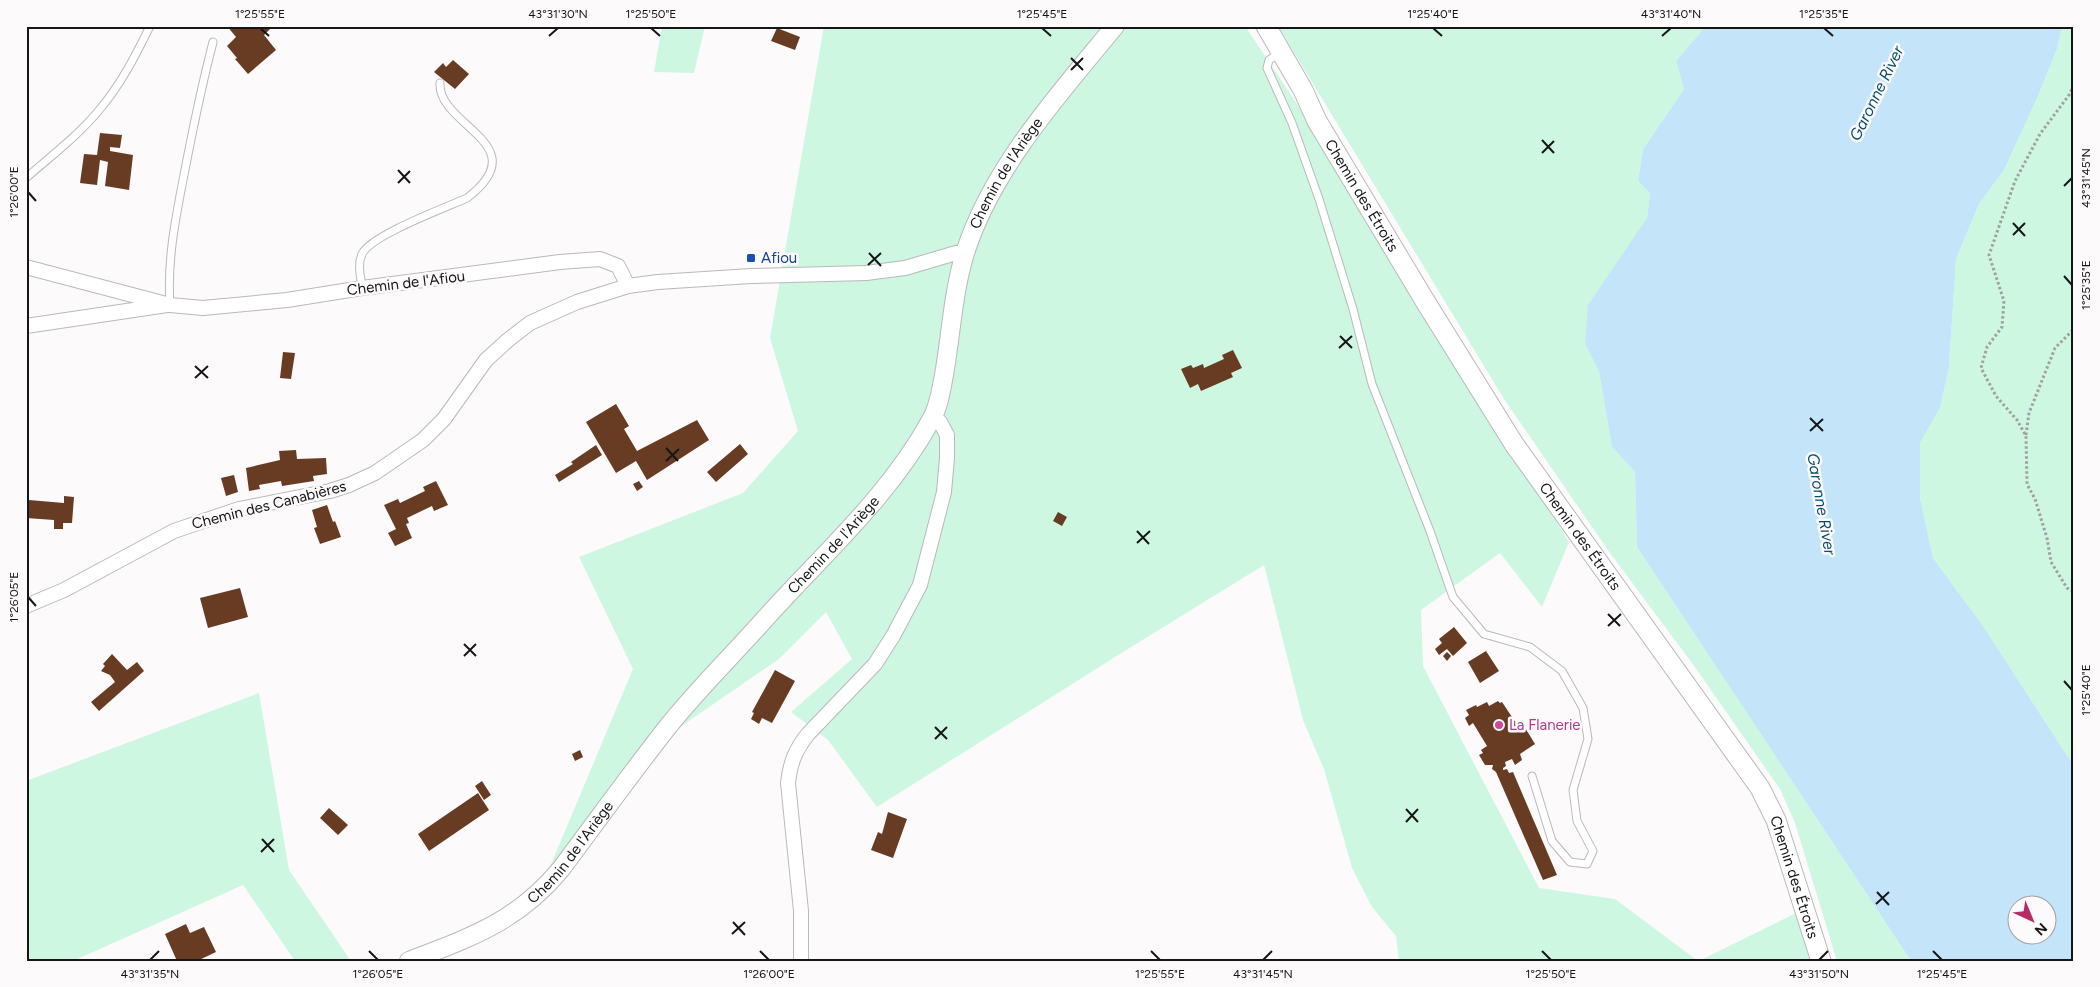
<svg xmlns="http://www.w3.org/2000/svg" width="2100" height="987" font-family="Figtree,sans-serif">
<rect width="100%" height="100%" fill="#fdfafc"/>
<path fill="#cdf7e0" d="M 662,26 L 705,26 L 694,73 L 654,72 Z
M 824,26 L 1245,26 L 1297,104 L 1569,542 L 1542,607 L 1500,553 L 1421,610 L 1423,666 L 1539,888 L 1615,899 L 1698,961 L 1399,961 L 1396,936 L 1372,907 L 1352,868 L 1324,769 L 1303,720 L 1264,565 L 1115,657 L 877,807 L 828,740 L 791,712 L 852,659 L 826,612 L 779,659 L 680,727 L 536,900 L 633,669 L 579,557 L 743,493 L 798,431 L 770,338 Z
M 1278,26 L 1706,26 L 1676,61 L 1684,89 L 1643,149 L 1638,181 L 1650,193 L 1647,218 L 1627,249 L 1585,344 L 1599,372 L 1612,447 L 1635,472 L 1637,547 L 1911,961 L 1837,961 L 1795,823 L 1780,789 L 1692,663 L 1610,553 L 1504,399 Z
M 2062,26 L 2074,26 L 2074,766 L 1981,623 L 1933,558 L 1920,498 L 1920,443 L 1940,408 L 1949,367 L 1956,259 L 1979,204 L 2004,170 L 2038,96 L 2057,49 Z
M 259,693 L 289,870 L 351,961 L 295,961 L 243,885 L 73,961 L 26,961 L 26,781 Z
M 1796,913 L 1810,961 L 1699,961 Z"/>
<path fill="#c4e5f9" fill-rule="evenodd" d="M 1706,26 L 2062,26 L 2057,49 L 2038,96 L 2004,170 L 1979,204 L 1956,259 L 1949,367 L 1940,408 L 1920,443 L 1920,498 L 1933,558 L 1981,623 L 2074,766 L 2074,961 L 1911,961 L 1637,547 L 1635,472 L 1612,447 L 1599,372 L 1585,344 L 1588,305 L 1647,218 L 1650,193 L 1638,181 L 1643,149 L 1684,89 L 1676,61 ZM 2018,904 L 2048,904 L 2048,934 L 2018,934 Z"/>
<path fill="#683b23" d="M 227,26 L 273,26 L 264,35 L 276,50 L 248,74 L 235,59 L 237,58 L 227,46 L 236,37 Z
M 777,28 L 800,37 L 795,50 L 771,41 Z
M 453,60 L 469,74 L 455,89 L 434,72 L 443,63 L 446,67 Z
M 100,133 L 122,135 L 120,148 L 110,147 L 110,151 L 133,155 L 129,190 L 105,186 L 108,162 L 100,160 L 97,185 L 80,183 L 84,154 L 97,155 Z
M 1233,350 L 1242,368 L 1231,373 L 1233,377 L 1201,391 L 1198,384 L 1190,388 L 1181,369 L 1191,365 L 1193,368 L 1203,364 L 1204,368 L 1224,359 L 1222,355 Z
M 283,352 L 295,353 L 291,379 L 280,378 Z
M 616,404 L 629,426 L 624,429 L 637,451 L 697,420 L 709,440 L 647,480 L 636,461 L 616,473 L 586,422 Z
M 740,444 L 748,454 L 716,482 L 707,472 Z
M 596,445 L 602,455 L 559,482 L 555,475 L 573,464 L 571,462 Z
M 296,450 L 297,459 L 326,458 L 327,474 L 313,476 L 314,481 L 282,486 L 281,481 L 259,485 L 260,489 L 249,491 L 246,468 L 280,460 L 279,451 Z
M 234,475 L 238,492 L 226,496 L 221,478 Z
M 436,481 L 448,505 L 434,511 L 432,506 L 407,518 L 409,523 L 406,524 L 412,538 L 395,546 L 388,533 L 396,529 L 384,505 L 398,499 L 400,503 L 425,491 L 423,487 Z
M 639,481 L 643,487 L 637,491 L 633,484 Z
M 64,496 L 74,497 L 72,523 L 63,523 L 63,529 L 54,529 L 54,520 L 26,518 L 26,504 L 29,504 L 29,500 L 64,503 Z
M 327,505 L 333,522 L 335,521 L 341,537 L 320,544 L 314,528 L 317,527 L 312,510 Z
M 1058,512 L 1067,517 L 1062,526 L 1053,521 Z
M 240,588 L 248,617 L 208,628 L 200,598 Z
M 1454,627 L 1467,643 L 1453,656 L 1447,649 L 1439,655 L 1435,649 L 1442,643 L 1439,639 Z
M 1486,651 L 1499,671 L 1480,683 L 1468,662 Z
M 1447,652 L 1451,656 L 1447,661 L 1443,656 Z
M 112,654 L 127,670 L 137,662 L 144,671 L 99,711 L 91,702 L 115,682 L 110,675 L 101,671 L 105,666 L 103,664 Z
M 775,670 L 795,681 L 772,723 L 762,718 L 759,724 L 751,719 L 754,713 L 752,712 Z
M 1498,701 L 1500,703 L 1502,702 L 1516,723 L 1521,721 L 1535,744 L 1520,754 L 1522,760 L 1515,765 L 1512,759 L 1505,762 L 1506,766 L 1503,768 L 1503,770 L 1507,769 L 1509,773 L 1513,772 L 1557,875 L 1543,880 L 1496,772 L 1492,769 L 1493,765 L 1485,765 L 1479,755 L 1483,753 L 1481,750 L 1487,746 L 1473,723 L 1469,726 L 1465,718 L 1469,715 L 1466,710 L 1476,705 L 1477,707 L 1487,702 L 1489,706 Z
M 580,750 L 583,757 L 575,761 L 572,754 Z
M 482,781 L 491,795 L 484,800 L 475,786 Z
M 478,793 L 489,810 L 429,851 L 418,834 Z
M 329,808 L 348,825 L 338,835 L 320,818 Z
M 888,812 L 907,819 L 893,858 L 871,850 L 878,832 L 882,834 Z
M 186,924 L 190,933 L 204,927 L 216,952 L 197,961 L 177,961 L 165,934 Z"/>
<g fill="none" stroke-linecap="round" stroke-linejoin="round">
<g stroke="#bab8ba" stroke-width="9">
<path id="service" d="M 1281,52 L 1269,60 L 1267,68 L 1292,123 L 1319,199 L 1353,309 L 1372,384 L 1430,531 L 1453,597 L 1484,634 L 1530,647 L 1562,671 L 1583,708 L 1588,739 L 1573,790 L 1577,821 L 1593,851 L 1587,864 L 1570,862 L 1552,841 L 1532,776
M 26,178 C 51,156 79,135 100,109 C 121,84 136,55 150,26
M 362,288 C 361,277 357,265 362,254 C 371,235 445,208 467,198 C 538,144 437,126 440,83
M 170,305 C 167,262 175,221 183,180 C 192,133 201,88 213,42"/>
</g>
<g stroke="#bab8ba" stroke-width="16">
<path id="minor" d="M 26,267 L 170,305 L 203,308 L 287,300 L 362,288 L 560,262 L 600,259 L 618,266 L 628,286
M 26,326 L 167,305
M 26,606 L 64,590 L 174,531 L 239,509 L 330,491 L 349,485 L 375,473 L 423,440 L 444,419 L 486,360 L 508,340 L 530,323 L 577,302 L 628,286 L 658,282 L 751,276 L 866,273 L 905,268 L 956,253 L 965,254
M 801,961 L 801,911 L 788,783 C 790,764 795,750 808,734 L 875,664 L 893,636 L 920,585 L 944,492 L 947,458 L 947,435 L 940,422 L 933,417"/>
</g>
<g stroke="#bab8ba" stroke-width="20">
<g id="tertiary">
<path id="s1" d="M 409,961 C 471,937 517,922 561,869 C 596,822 630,775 666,729 C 696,691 731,657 763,621 C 821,556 889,497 931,420 C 939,407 941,390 944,375 C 951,335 953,292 965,253 C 992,168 1059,94 1115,26"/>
</g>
</g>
<g stroke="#bab8ba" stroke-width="21">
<g id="secondary">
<path id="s2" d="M 1266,26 L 1303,90 L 1317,121 L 1425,301 L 1514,444 L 1760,788 L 1776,820 L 1821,961"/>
</g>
</g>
<path stroke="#a19fa1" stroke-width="3" stroke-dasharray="2.5 2.5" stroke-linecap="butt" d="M 2074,85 L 2069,95 L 2040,134 L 2015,181 L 1989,255 L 2004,301 L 2002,327 L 1987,347 L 1981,368 L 1996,396 L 2017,420 L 2026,436 L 2027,484 L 2035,499 L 2047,538 L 2051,562 L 2067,588 L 2074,592
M 2026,435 L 2029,413 L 2055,348 L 2074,329"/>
<use href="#service" stroke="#fff" stroke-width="7"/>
<use href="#minor" stroke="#fff" stroke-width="14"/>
<use href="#tertiary" stroke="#fff" stroke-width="18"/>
<use href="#secondary" stroke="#fff" stroke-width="19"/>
</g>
<path fill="none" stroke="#171617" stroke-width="2" d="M 260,28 L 269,36M 651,28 L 660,36M 1042,28 L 1051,36M 1433,28 L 1442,36M 1824,28 L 1833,36M 549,36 L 558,28M 1662,36 L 1671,28M 1071,58 L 1083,70M 1071,70 L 1083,58M 1542,140 L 1554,153M 1542,153 L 1554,141M 398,170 L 410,183M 398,183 L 410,171M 2064,186 L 2072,178M 28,192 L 36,201M 2013,223 L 2025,236M 2013,235 L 2025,223M 869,253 L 881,266M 868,265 L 881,253M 2064,276 L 2072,285M 1340,336 L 1352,348M 1339,348 L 1352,336M 195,366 L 208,378M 195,378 L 208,366M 1810,418 L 1823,431M 1810,431 L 1823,419M 666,448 L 678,461M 666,461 L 679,449M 1137,531 L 1149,544M 1137,543 L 1150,531M 28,597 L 36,606M 1608,614 L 1620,626M 1608,626 L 1621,614M 464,644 L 476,656M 464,656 L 476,644M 2064,681 L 2072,690M 935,727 L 947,739M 935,739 L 947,727M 1406,809 L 1418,822M 1406,822 L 1418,809M 262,839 L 274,852M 261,852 L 274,839M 1877,892 L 1889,905M 1876,904 L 1889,892M 733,922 L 745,935M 732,934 L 745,922M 369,951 L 378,960M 760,951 L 769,960M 1151,951 L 1160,960M 1542,951 L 1551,960M 1933,951 L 1942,960M 150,960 L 159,951M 1263,960 L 1272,951M 1819,960 L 1828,951"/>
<rect fill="#1a4fb4" stroke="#fdfafc" stroke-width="2" x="746" y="253" width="10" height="10" rx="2.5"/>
<circle fill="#d1479c" stroke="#fdfafc" stroke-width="2" cx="1499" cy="725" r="5"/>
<g text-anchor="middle" stroke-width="5" stroke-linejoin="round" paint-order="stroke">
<g font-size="15" fill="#171617" stroke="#fdfafc">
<text dy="5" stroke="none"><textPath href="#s1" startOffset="1024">Chemin de l'Ariège</textPath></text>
<text dy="5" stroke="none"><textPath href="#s2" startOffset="195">Chemin des Étroits</textPath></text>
<text transform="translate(406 283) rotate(-7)" y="5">Chemin de l'Afiou</text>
<text transform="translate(269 505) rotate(-14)" y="5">Chemin des Canabières</text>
<text dy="5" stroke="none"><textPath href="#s2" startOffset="600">Chemin des Étroits</textPath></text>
<text dy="5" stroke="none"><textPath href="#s1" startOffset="604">Chemin de l'Ariège</textPath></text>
<text dy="5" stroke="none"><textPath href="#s1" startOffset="199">Chemin de l'Ariège</textPath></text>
<text dy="5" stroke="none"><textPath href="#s2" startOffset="1005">Chemin des Étroits</textPath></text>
</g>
<g font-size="15" fill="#164399" stroke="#fdfafc" text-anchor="start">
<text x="761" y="263">Afiou</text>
</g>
<g font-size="15" fill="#b23c85" stroke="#fdfafc" text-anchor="start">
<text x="1509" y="730">La Flanerie</text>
</g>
<g font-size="16" font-style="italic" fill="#034d6d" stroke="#fdfafc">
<text transform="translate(1876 93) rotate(-64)" y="6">Garonne River</text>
<text transform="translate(1822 504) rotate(80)" y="6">Garonne River</text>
</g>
</g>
<rect width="2100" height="987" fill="none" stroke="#fdfafc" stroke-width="55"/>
<g transform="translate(2032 920) rotate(136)"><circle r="24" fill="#fdfafc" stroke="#a19fa0"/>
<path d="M0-4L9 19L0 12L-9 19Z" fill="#b52b66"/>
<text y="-8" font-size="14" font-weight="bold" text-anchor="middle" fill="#171617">N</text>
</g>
<rect x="28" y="28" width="2044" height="932" fill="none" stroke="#171617" stroke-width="2"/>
<g font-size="12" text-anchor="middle" fill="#171617">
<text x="260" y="18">1°25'55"E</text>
<text x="558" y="18">43°31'30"N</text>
<text x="651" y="18">1°25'50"E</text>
<text x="1042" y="18">1°25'45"E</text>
<text x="1433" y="18">1°25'40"E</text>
<text x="1671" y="18">43°31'40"N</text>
<text x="1824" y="18">1°25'35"E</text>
<text transform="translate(2086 178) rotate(-90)" y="4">43°31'45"N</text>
<text transform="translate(14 192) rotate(-90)" y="4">1°26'00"E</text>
<text transform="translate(2086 285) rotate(-90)" y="4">1°25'35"E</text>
<text transform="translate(14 597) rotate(-90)" y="4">1°26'05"E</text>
<text transform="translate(2086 690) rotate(-90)" y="4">1°25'40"E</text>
<text x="150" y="978">43°31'35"N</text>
<text x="378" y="978">1°26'05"E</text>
<text x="769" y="978">1°26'00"E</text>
<text x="1160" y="978">1°25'55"E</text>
<text x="1263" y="978">43°31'45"N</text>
<text x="1551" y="978">1°25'50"E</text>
<text x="1819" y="978">43°31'50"N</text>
<text x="1942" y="978">1°25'45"E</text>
</g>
</svg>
